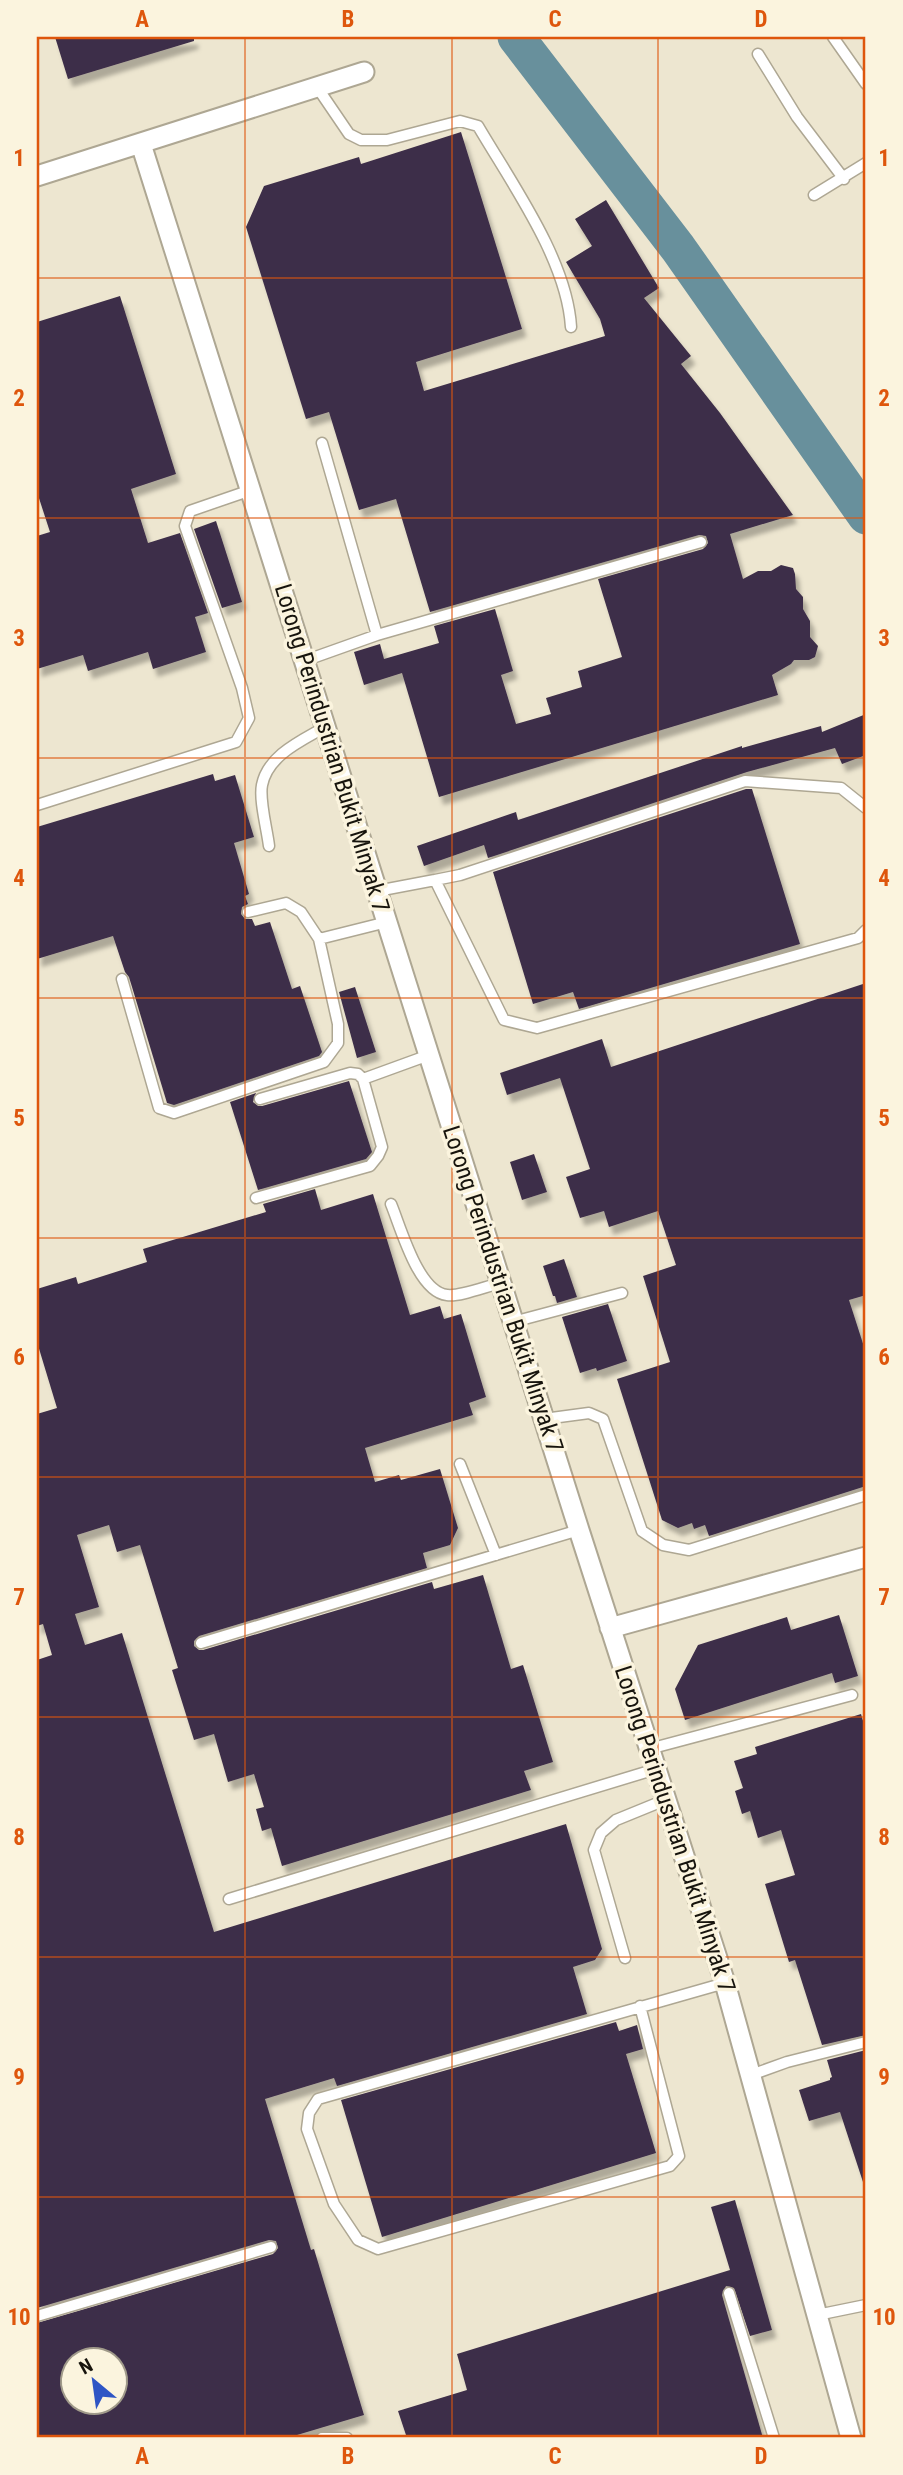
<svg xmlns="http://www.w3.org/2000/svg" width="903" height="2475" font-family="'Roboto Condensed',sans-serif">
<defs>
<filter id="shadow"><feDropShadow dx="4.5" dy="8" stdDeviation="2" flood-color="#0004"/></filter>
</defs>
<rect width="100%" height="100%" fill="#ede6d0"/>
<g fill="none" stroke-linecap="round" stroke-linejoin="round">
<path stroke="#68909c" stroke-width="37" d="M 516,37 L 678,248 L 866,516"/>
</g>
<path fill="#3e2e48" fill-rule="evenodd" filter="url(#shadow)" d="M 55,37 L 194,37 L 194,41 L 68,79 Z
M 461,132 L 522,329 L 416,362 L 424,391 L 605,336 L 600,319 L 566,262 L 592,246 L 575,219 L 606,200 L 659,288 L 644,298 L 691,356 L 681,364 L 720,413 L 793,515 L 730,534 L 743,579 L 758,571 L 771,571 L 781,565 L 793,568 L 795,574 L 796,589 L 803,597 L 803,609 L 810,621 L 810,637 L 818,646 L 815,657 L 809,660 L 794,660 L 791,664 L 772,675 L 778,695 L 439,797 L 402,673 L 364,685 L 354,652 L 380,644 L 384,659 L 439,643 L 434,626 L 495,609 L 513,671 L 501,675 L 516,724 L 551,714 L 546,698 L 582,687 L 578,671 L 622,657 L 598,579 L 703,549 L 708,543 L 706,536 L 699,535 L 430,612 L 396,499 L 359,510 L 329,412 L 306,419 L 246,227 L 264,186 L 359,157 L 361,164 Z
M 120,296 L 176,474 L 131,489 L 148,543 L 180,533 L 208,613 L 195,617 L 206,652 L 153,669 L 148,652 L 88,671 L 83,655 L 37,669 L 37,536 L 50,532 L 37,492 L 37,322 Z
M 216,521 L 242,602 L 222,608 L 194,529 Z
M 866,714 L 866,755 L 842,764 L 835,748 L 747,772 L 488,858 L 484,845 L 424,866 L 417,846 L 516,812 L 518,820 L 742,746 L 742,748 L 821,726 L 822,732 Z
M 213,774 L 215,781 L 235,775 L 254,837 L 234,843 L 249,894 L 245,896 L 248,904 L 242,907 L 241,914 L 245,919 L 252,919 L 255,926 L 270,922 L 292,989 L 300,986 L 322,1052 L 319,1056 L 174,1105 L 167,1103 L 129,977 L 125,972 L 113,936 L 37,959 L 37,827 Z
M 746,789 L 752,789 L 800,944 L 579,1009 L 573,992 L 533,1004 L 493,872 Z
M 866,983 L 866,1295 L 849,1300 L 866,1353 L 866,1486 L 709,1536 L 705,1525 L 694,1529 L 692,1523 L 678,1528 L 662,1520 L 617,1379 L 670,1362 L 643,1276 L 676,1265 L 658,1211 L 609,1227 L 604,1211 L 580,1218 L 566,1177 L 590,1169 L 560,1078 L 507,1095 L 500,1073 L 602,1039 L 611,1067 Z
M 355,987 L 376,1052 L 357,1058 L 339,992 Z
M 349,1081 L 372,1152 L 366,1159 L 258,1190 L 230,1102 L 256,1093 L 253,1102 L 258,1106 L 262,1106 Z
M 534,1154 L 547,1192 L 522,1200 L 510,1162 Z
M 315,1189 L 321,1210 L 373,1194 L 410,1315 L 440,1306 L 444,1319 L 461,1314 L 486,1397 L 469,1403 L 473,1415 L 365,1448 L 375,1482 L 399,1475 L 401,1480 L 440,1469 L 458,1528 L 450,1545 L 423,1553 L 427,1568 L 199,1636 L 194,1641 L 194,1646 L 199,1650 L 203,1650 L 432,1582 L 434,1589 L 483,1575 L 511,1669 L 523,1665 L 553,1762 L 524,1771 L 531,1790 L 282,1866 L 271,1828 L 262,1831 L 256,1809 L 264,1807 L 254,1774 L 228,1782 L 214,1734 L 194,1740 L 172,1670 L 178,1668 L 140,1545 L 117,1552 L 109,1525 L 77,1535 L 99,1607 L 75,1614 L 85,1645 L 122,1633 L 214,1932 L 566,1824 L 602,1949 L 595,1960 L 573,1967 L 587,2014 L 337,2086 L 334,2078 L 265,2099 L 311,2250 L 314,2249 L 364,2415 L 287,2438 L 37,2438 L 37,2323 L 273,2254 L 278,2248 L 276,2241 L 269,2240 L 37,2308 L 37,1660 L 52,1655 L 43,1624 L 37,1626 L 37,1414 L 57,1408 L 37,1342 L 37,1289 L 76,1277 L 78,1284 L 147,1262 L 143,1249 L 266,1212 L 263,1204 ZM 74,2360 L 116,2360 L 116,2402 L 74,2402 Z
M 564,1259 L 577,1297 L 557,1303 L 555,1296 L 553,1296 L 543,1266 Z
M 608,1304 L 627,1361 L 597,1371 L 596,1368 L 580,1373 L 562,1317 Z
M 839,1615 L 858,1676 L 835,1683 L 832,1673 L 685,1720 L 675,1689 L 698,1645 L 787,1617 L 791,1630 Z
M 861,1714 L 866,1731 L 866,2035 L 822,2045 L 795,1960 L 789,1962 L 765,1884 L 795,1875 L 781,1830 L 758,1838 L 750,1811 L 742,1814 L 735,1791 L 743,1788 L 734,1761 L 757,1754 L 755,1747 Z
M 616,2022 L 619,2031 L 637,2025 L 643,2049 L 626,2054 L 656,2153 L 382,2237 L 341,2100 Z
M 866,2050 L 866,2181 L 863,2182 L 840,2112 L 809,2121 L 799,2090 L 830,2080 L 830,2078 L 832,2077 L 827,2060 Z
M 735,2200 L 772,2330 L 750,2336 L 734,2288 L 726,2286 L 722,2295 L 763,2438 L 407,2438 L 398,2411 L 467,2390 L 457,2354 L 730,2270 L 711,2207 Z"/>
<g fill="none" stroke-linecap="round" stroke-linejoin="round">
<g stroke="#aea793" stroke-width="13">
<path id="service" d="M 833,37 L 866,84
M 758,54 L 797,117 L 844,179
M 317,87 L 349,134 L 361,140 L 387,140 L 460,121 L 478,126 C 512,184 567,260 571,327
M 814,195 L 866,163
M 322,443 L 377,635
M 304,661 L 377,635 L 701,542
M 37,805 L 236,742 L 249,718 L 242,688 L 185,526 L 190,511 L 251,490
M 866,808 L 841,788 L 745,781 L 460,875 L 435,880 L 504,1020 L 537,1028 L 858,938 L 866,930
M 269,846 C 267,829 259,800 262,785 C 268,755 301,741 325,727
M 377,891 L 435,880
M 248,912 L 286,903 L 301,912 L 319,939 L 387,922
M 122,979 L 159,1108 L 174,1113 L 324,1062 L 338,1043 L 338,1024 L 319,939
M 260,1099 L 350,1073 L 358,1074 L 363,1079
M 256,1198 L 370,1166 L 378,1156 L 382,1147 L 363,1079 L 429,1055
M 391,1204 C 401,1228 418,1292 447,1295 C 460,1297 487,1286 501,1283
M 513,1322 L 622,1293
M 544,1419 L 589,1413 L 603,1419 L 642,1531 L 663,1545 L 689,1550 L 866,1495
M 460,1464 L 496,1555
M 201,1643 L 579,1530
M 649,1749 L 852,1695
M 229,1899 L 656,1769
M 625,1958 L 594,1850 L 601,1833 L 616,1820 L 665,1800
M 640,2006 L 679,2156 L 670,2166 L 378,2249 L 358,2240 L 334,2204 L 307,2129 L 309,2113 L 318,2099 L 725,1983
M 751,2075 L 787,2062 L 866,2042
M 729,2293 L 774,2438
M 817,2315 L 866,2305
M 37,2316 L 271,2247
M 322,2438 L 347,2438"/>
</g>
<g stroke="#aea793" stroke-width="23">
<path id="minor" d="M 141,144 L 579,1530 L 725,1983 L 851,2438
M 37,176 L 364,72
M 610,1628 L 866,1557"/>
</g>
<use href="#service" stroke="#fff" stroke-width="10"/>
<use href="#minor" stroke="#fff" stroke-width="19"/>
</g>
<path fill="none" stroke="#de560c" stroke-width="2" stroke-opacity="0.55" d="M 245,37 L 245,2438M 452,37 L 452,2438M 658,37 L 658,2438M 37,278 L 866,278M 37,518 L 866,518M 37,758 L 866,758M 37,998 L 866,998M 37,1238 L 866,1238M 37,1477 L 866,1477M 37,1717 L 866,1717M 37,1957 L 866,1957M 37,2197 L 866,2197"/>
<g text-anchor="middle" stroke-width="7" stroke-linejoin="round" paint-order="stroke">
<g font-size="24" fill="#17140d" stroke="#fbf4de">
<text transform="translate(332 748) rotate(73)" y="8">Lorong Perindustrian Bukit Minyak 7</text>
<text transform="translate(503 1289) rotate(72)" y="8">Lorong Perindustrian Bukit Minyak 7</text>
<text transform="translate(675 1829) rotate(72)" y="8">Lorong Perindustrian Bukit Minyak 7</text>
</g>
</g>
<rect width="903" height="2475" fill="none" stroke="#fbf4de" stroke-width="77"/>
<g transform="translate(94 2381) rotate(331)"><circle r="33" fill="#fbf4de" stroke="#a09a8a" stroke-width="2"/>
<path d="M0-5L12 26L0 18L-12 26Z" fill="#2e55c5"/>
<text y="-10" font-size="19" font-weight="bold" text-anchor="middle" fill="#17140d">N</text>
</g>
<rect x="38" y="38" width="826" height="2398" fill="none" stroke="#de560c" stroke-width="2.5"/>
<g font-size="23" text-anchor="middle" font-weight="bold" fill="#de560c">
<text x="142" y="27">A</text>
<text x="348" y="27">B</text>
<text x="555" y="27">C</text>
<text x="761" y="27">D</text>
<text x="19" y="166">1</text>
<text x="884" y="166">1</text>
<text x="19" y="406">2</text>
<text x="884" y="406">2</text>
<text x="19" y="646">3</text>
<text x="884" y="646">3</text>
<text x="19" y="886">4</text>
<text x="884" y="886">4</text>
<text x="19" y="1126">5</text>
<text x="884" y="1126">5</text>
<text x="19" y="1365">6</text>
<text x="884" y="1365">6</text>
<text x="19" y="1605">7</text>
<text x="884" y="1605">7</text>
<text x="19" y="1845">8</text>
<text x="884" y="1845">8</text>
<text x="19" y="2085">9</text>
<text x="884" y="2085">9</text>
<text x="19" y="2325">10</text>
<text x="884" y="2325">10</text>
<text x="142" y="2464">A</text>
<text x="348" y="2464">B</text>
<text x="555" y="2464">C</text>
<text x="761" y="2464">D</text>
</g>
</svg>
